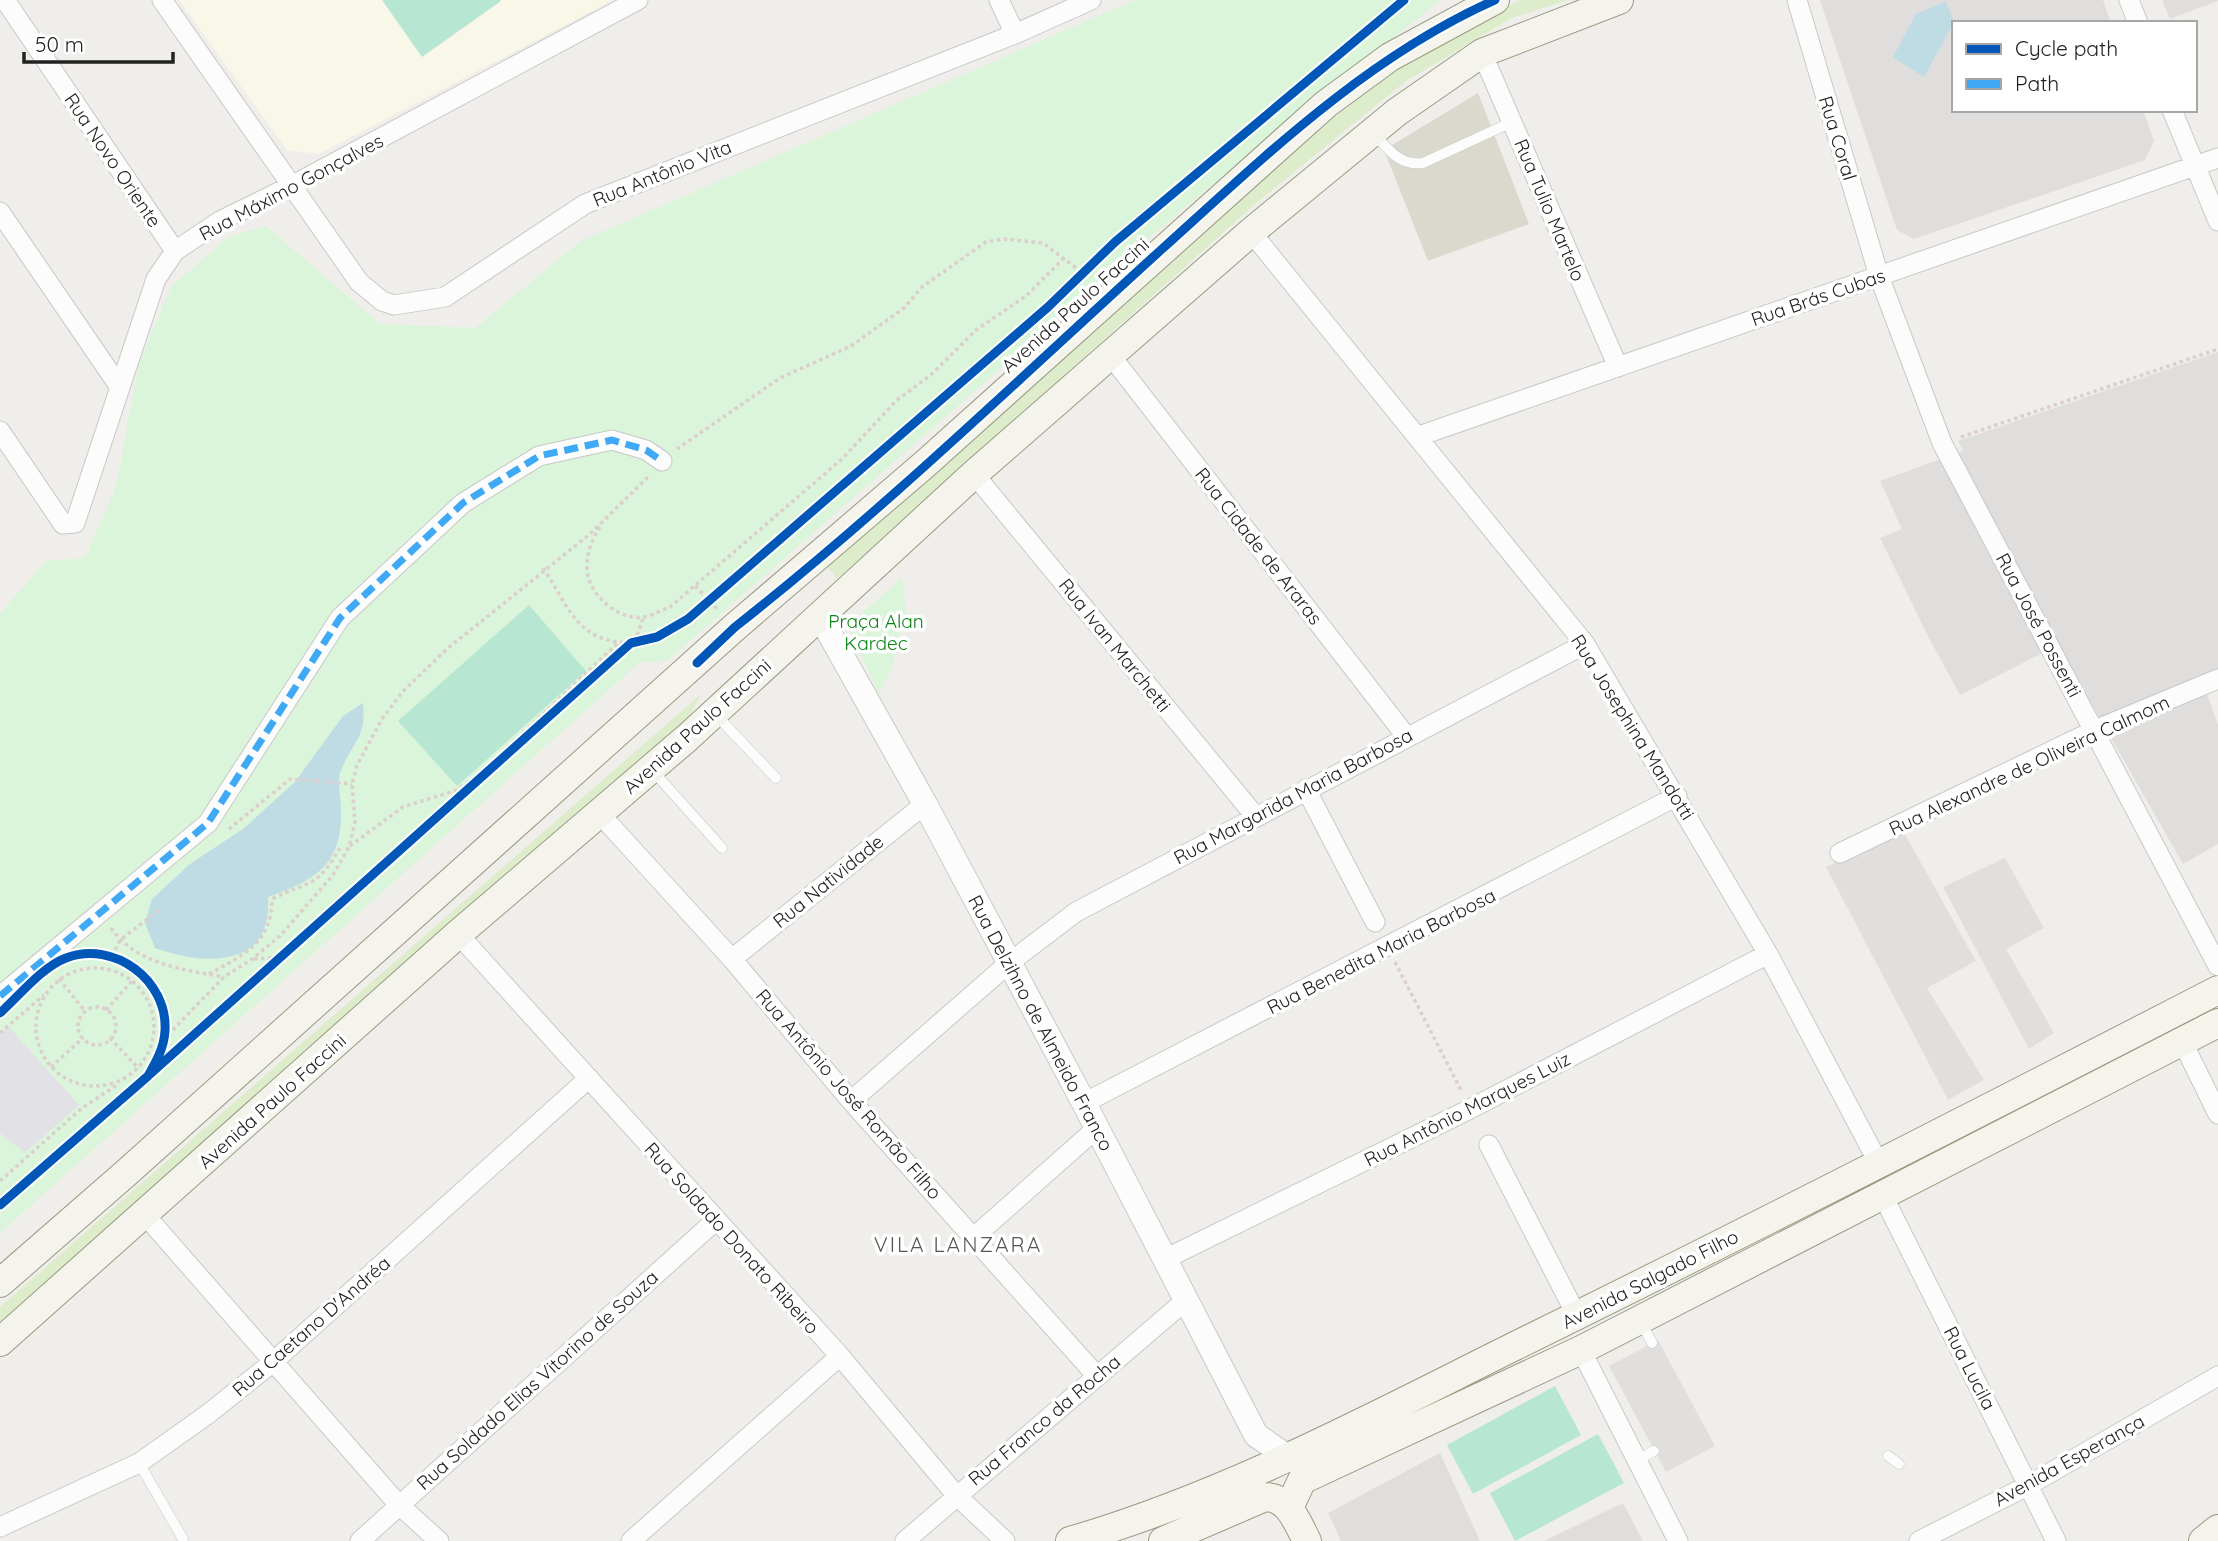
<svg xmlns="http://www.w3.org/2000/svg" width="2218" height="1541" font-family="Quicksand,sans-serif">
<rect width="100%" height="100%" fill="#f0eeeb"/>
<path fill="#dfdedc" d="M 1820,0 L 2103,0 L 2111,23 L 1954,23 L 1954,110 L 2143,110 L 2154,141 L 2145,160 L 1914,239 L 1897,230 Z
M 2218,352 L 2218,672 L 2202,680 L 2218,725 L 2218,844 L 2183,864 L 2058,645 L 1960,695 L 1928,636 L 1880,538 L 1902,529 L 1880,481 L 1963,451 L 1958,441 Z
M 1440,1453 L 1480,1541 L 1341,1541 L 1328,1513 Z
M 1623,1503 L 1643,1541 L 1544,1541 Z"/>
<path fill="#f8f7e8" d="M 179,0 L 613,0 L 319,154 L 287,150 Z"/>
<path fill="#d9d9cd" d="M 1478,93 L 1529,224 L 1428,261 L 1384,150 Z"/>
<path fill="#ddeccb" d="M 1520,0 L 1568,0 L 1512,18 L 1406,81 L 1255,204 L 837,579 L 827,566 L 1241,194 L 1338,114 L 1395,70 Z
M 701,694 L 682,731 L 0,1329 L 0,1307 Z"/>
<path fill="#daf5da" d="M 1135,0 L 1440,0 L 1179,212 L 667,661 L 640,662 L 0,1233 L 0,613 L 47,561 L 85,558 L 116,487 L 139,363 L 171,287 L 227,238 L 266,226 L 380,324 L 475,328 L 581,241 Z
M 902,578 L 907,617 L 899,634 L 893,666 L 879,694 L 847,626 Z"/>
<path fill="#b7e6d2" d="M 382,0 L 500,0 L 501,1 L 422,57 Z
M 529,605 L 586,671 L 457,786 L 398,721 Z
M 1555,1386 L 1581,1435 L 1473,1494 L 1447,1445 Z
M 1598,1434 L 1624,1483 L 1515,1541 L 1490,1493 Z"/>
<path fill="#e0dfde" d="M 2162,0 L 2218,0 L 2218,1 L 2170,19 Z
M 1903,831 L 1976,961 L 1927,988 L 1984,1080 L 1948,1100 L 1826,867 Z
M 2005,858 L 2044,928 L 2006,949 L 2054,1033 L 2029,1049 L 1943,887 Z
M 1658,1340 L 1715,1446 L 1666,1472 L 1609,1366 Z"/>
<path fill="#e2e1e5" d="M 8,1026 L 79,1105 L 25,1153 L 0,1133 L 0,1033 Z"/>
<path fill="#bfdbe3" d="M 1946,1 L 1954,22 L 1924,77 L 1893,57 L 1916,14 Z
M 363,703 C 367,739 351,743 340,773 C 337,783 341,799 341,811 C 342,866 315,880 268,897 C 273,969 205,966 155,948 L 145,923 L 152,899 L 190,864 L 243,829 L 295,782 L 343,716 Z"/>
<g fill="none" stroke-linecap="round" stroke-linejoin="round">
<g stroke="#c9c8c7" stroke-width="11">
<path id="service" d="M 1375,135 C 1390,151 1400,166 1423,163 L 1512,122
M 716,715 L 776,778
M 652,770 L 722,848
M 1640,1320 L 1652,1343
M 1888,1456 L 1899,1464
M 1637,1460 L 1654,1451
M 139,1463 L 183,1539"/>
</g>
<g stroke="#c9c8c7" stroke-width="21">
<path id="minor" d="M 5,0 L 175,251
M 162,0 L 359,282 L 382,301 L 394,305 L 445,297 L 585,204 L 1015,34 L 1091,0
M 999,0 L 1015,34
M 1797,0 L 1879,276 L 1942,443 L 2218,966
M 2129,0 L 2138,23
M 1482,53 L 1618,367
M 2172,110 L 2218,221
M 0,212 L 119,386
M 1251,232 L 1585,644 L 1768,954 L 1878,1162
M 1111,356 L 1406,736
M 0,431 L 63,524 L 75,523 L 156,279 L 175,251 L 220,221 L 293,185 L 638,0
M 1419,436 L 2218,158
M 974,474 L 1256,817
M 1306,789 L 1375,922
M 600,814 L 732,959 L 851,1101 L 1096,1375
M 1840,853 L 2095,730 L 2218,679
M 458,934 L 840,1356 L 956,1495 L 1005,1541
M 732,959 L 925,804
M 0,996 L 208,823 L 340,618 L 463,503 L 539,456 L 612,440 L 646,450 L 662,461
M 2182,1041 L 2218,1114
M 851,1101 L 1009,963 L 1076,912 L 1585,644
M 1084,1103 L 1677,796
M 1489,1145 L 1577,1316
M 1883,1196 L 2056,1541
M 145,1215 L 398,1504 L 439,1541
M 974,1237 L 1097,1128
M 1163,1260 L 1470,1109 L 1768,954
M 1581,1350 L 1678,1541
M 0,1527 L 139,1463 L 208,1414 L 273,1362 L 589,1078
M 360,1541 L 715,1221
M 631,1541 L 840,1356
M 905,1541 L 1185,1301
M 1919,1541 L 2029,1485 L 2218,1376"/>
</g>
<g stroke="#c9c8c7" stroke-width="26">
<path id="tertiary" d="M 819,615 L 925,804 L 1084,1103 L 1256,1435 L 1289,1458"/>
</g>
<g stroke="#999a82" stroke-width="30">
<path id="secondary" d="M 0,1283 L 125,1174 L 735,627 L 925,464 L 1326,104 L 1390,57 L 1495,0
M 0,1342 L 458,934 L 687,738 L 974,474 L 1251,232 L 1397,112 L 1482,53 L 1619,0
M 1289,1508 L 1302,1480 L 1581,1350 L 2218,1023
M 1070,1541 C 1227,1495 1370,1418 1515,1346 C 1751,1230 1985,1110 2218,990
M 1163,1541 L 1265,1497 C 1289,1497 1297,1522 1307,1541
M 2203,1541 L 2218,1529"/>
</g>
<path stroke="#dccecd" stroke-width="3.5" stroke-dasharray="3.5 3.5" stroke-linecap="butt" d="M 1961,437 L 2218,349
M 677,449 L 780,378 L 851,346 L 904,308 L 922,287 L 986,242 L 1005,239 L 1043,243 L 1083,273
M 600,527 C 592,540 586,553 587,569 C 588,594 618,621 644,617 C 653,615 662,610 670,607 L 842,459 L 896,401 L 932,374 L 976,330 L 1026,296 L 1064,258
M 543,568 C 570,608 576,642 631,643
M 695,586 L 718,610
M 635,642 L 643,618
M 229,829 L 290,779 L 352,784
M 350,846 L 403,807 L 457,790 L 478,775 L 618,643
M 111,928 C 136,964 184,970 224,977
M 112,956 L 120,940 L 162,908
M 254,959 L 280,957
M 1395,962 L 1462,1092
M36 1027a59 59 0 1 1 118 0a59 59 0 1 1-118 0Z
M 209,974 C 244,955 272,942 272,899 C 310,880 317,889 341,846
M 59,979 L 85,1011
M78 1026a19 19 0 1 1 38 0a19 19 0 1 1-38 0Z
M 106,1010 L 133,980
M 0,1033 L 44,995
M 110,1038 L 139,1069
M 163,1040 L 224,977 L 252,959 L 280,936 L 333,875 L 349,847 L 355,822 L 352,784 L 357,765 L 382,719 L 403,691 L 447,649 L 590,534 L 649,476
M 51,1067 L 83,1038
M 0,1181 L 82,1108 L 117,1085"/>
<use href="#service" stroke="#fdfcfc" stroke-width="10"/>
<use href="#minor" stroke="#fdfcfc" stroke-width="19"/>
<use href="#tertiary" stroke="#fdfcfc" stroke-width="24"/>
<use href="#secondary" stroke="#f4f4ed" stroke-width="28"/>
<path stroke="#3fa9f5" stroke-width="7" stroke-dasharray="14 7" stroke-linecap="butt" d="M 0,996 L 208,823 L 340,618 L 463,503 L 539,456 L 612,440 L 646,450 L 662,461"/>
<g stroke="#fff" stroke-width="13">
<path id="cycleway" d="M 697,663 L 735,627 C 884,510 1022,376 1162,249 C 1265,156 1367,57 1495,0
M 0,1013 C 19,996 42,967 66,958 C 114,940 168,980 165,1031 C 164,1048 156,1062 148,1076 L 0,1205
M 148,1076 L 631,643 L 657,637 L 688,619 L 1048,307 L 1115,242 L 1404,0"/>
</g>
<use href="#cycleway" stroke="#0057b8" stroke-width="9"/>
</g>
<g text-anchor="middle" stroke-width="7" stroke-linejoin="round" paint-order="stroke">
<g font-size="19" fill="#222" stroke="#fff">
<text transform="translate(1838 138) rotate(73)" y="7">Rua Coral</text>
<text transform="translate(113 160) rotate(56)" y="7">Rua Novo Oriente</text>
<text transform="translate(662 173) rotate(-22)" y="7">Rua Antônio Vita</text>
<text transform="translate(291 187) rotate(-28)" y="7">Rua Máximo Gonçalves</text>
<text transform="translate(1550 210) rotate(67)" y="7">Rua Tulio Martelo</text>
<text transform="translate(1818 297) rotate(-19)" y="7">Rua Brás Cubas</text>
<text transform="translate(1075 305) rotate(-42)" y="7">Avenida Paulo Faccini</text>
<text transform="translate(1259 546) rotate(52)" y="7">Rua Cidade de Araras</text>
<text transform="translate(2039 625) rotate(62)" y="7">Rua José Possenti</text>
<text transform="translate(1115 645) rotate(51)" y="7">Rua Ivan Marchetti</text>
<text transform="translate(697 726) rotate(-42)" y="7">Avenida Paulo Faccini</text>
<text transform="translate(1633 727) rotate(58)" y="7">Rua Josephina Mandotti</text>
<text transform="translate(2029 765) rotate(-25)" y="7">Rua Alexandre de Oliveira Calmom</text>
<text transform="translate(1293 796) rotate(-28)" y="7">Rua Margarida Maria Barbosa</text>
<text transform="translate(828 881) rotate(-39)" y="7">Rua Natividade</text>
<text transform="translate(1381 951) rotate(-27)" y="7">Rua Benedita Maria Barbosa</text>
<text transform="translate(1041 1023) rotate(62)" y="7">Rua Delzihno de Almeido Franco</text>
<text transform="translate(849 1094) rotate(49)" y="7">Rua Antônio José Romão Filho</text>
<text transform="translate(272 1101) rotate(-42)" y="7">Avenida Paulo Faccini</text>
<text transform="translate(1467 1109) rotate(-27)" y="7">Rua Antônio Marques Luiz</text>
<text transform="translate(732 1238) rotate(48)" y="7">Rua Soldado Donato Ribeiro</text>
<text transform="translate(1650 1279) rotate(-27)" y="7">Avenida Salgado Filho</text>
<text transform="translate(311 1326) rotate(-41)" y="7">Rua Caetano D'Andréa</text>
<text transform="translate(1970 1368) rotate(63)" y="7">Rua Lucila</text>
<text transform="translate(537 1380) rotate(-42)" y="7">Rua Soldado Elias Vitorino de Souza</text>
<text transform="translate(1044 1420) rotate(-40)" y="7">Rua Franco da Rocha</text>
<text transform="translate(2069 1460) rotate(-29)" y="7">Avenida Esperança</text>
</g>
<g font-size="19" fill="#0c8416" stroke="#fff">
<text x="876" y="628">Praça Alan<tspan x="876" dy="22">Kardec</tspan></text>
</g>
<g font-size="21" letter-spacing="2" fill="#555" stroke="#fff">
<text x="958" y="1252">VILA LANZARA</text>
</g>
</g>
<rect x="1952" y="21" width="245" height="91" fill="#ffffff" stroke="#a7a7a7" stroke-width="2"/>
<rect x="1966" y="44" width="35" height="10" fill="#0057b8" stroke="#a7a7a7" stroke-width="2"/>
<text x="2015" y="56" font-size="21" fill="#222222">Cycle path</text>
<rect x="1966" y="79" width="35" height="10" fill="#3fa9f5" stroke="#a7a7a7" stroke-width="2"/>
<text x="2015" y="91" font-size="21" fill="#222222">Path</text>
<path d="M24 52v10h149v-10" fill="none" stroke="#222222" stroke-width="3.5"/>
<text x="35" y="52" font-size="21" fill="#222222" stroke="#ffffff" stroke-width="5" paint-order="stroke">50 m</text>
</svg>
